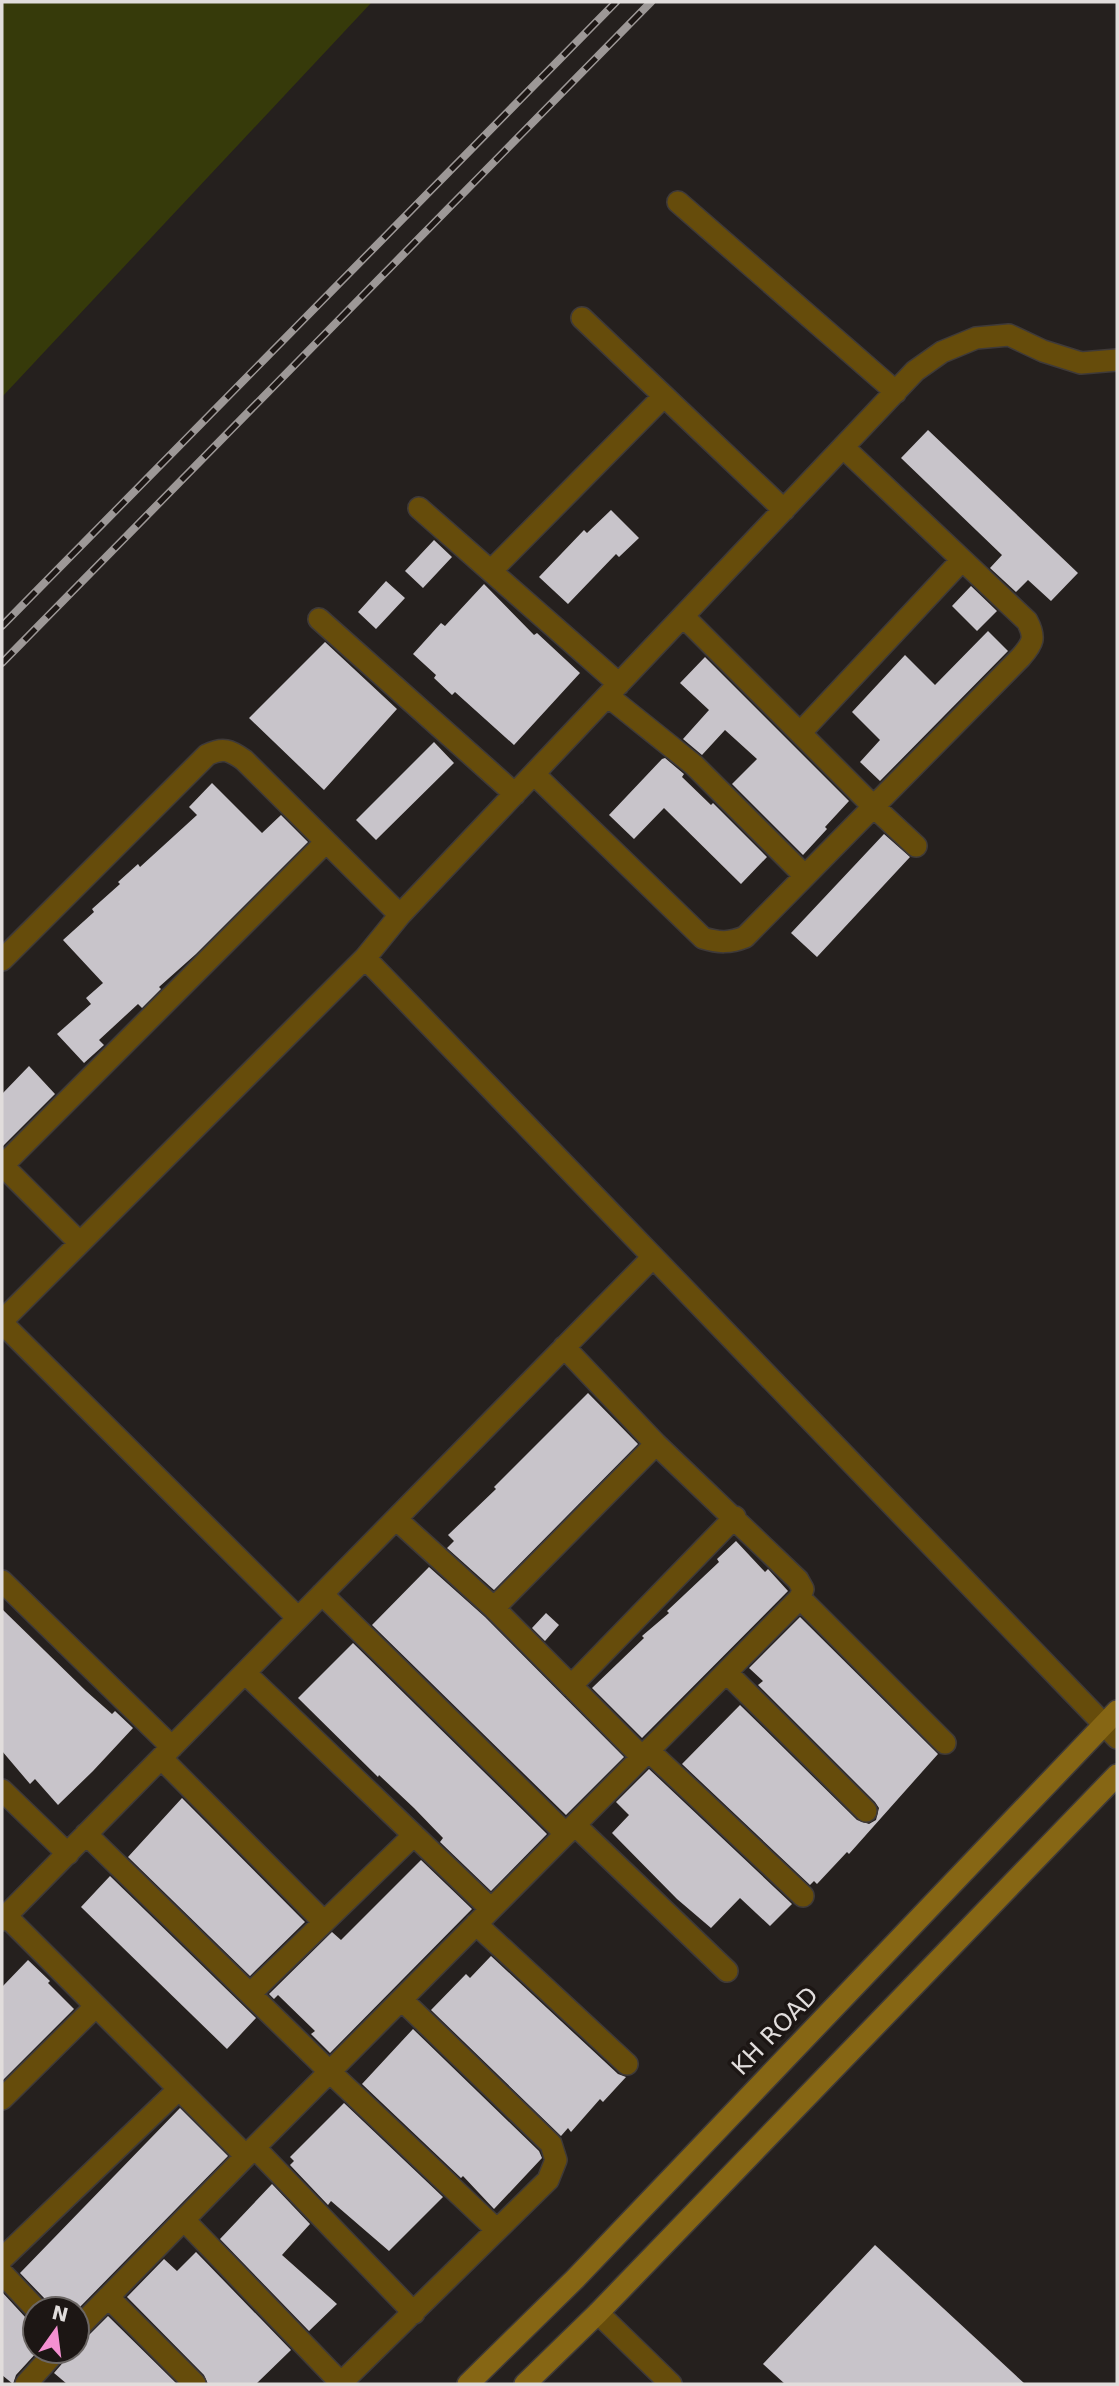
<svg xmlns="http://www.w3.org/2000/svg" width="1119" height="2386" font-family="'DejaVu Sans',sans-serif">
<rect width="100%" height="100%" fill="#25201e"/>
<path fill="#363a0a" d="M 2,2 L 372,2 L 2,397 Z"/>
<path fill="#c8c4ca" d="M 928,430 L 1078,573 L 1051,601 L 1028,580 L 1016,592 L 990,568 L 1002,555 L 901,458 Z
M 611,510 L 639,538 L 619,557 L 616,554 L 568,604 L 539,577 L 584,530 L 587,533 Z
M 434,540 L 452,557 L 423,588 L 405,571 Z
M 386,581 L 405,598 L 376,629 L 358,612 Z
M 484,584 L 534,635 L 537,633 L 580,673 L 514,745 L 455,692 L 452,695 L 434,678 L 436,675 L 413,654 L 441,623 L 445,626 Z
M 971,586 L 997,611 L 977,631 L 952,606 Z
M 988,631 L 1008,651 L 880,781 L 860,762 L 880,740 L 852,712 L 905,655 L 935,685 Z
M 325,642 L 397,709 L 324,790 L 249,718 Z
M 705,657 L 849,801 L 825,827 L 827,829 L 803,855 L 732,784 L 757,759 L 725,730 L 702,755 L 683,739 L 709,710 L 680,683 Z
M 434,742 L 454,763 L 376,840 L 356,820 Z
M 665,758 L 684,774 L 682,777 L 711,805 L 713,803 L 767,857 L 741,884 L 664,808 L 634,839 L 609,815 L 662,759 Z
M 212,783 L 262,833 L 281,815 L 308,842 L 196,954 L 159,987 L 161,989 L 142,1008 L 138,1004 L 99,1040 L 104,1045 L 84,1063 L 57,1034 L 91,1004 L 86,998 L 103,983 L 63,940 L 94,912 L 92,909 L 120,884 L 118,882 L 138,864 L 140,867 L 197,815 L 189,807 Z
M 884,834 L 910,857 L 817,957 L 791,933 Z
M 29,1066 L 55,1094 L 2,1147 L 2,1094 Z
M 588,1393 L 638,1444 L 494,1590 L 447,1548 L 454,1541 L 448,1535 L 496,1489 L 494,1487 Z
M 736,1541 L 765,1572 L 768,1569 L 788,1591 L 642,1738 L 592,1688 L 644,1638 L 642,1636 L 669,1613 L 667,1611 L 719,1562 L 717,1559 Z
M 429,1567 L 485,1617 L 624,1757 L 566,1815 L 372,1625 Z
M 2,1609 L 86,1691 L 112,1714 L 115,1711 L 133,1728 L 93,1771 L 58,1805 L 35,1779 L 30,1784 L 2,1751 Z
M 546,1613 L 559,1625 L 545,1641 L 532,1628 Z
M 800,1617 L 938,1754 L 849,1854 L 847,1852 L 817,1884 L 814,1881 L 810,1885 L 682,1764 L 740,1705 L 857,1820 L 869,1824 L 876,1820 L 879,1808 L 875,1802 L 758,1685 L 763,1681 L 749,1668 Z
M 353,1643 L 547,1834 L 491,1891 L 440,1842 L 443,1838 L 414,1808 L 379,1775 L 378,1777 L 298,1698 Z
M 649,1769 L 792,1904 L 770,1926 L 740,1898 L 711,1928 L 677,1899 L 612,1833 L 629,1815 L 616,1802 Z
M 182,1798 L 305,1922 L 250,1976 L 128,1857 Z
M 421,1860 L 472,1909 L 330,2053 L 311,2034 L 315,2031 L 278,1995 L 274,1999 L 269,1994 L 332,1932 L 341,1940 Z
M 110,1876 L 256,2018 L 227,2049 L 81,1907 Z
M 491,1956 L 618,2074 L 626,2077 L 603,2102 L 600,2099 L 571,2132 L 568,2128 L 561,2136 L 431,2010 L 466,1974 L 470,1978 Z
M 28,1960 L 50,1981 L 48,1983 L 74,2009 L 2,2081 L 2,1987 Z
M 413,2029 L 539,2151 L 542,2158 L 494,2209 L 463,2176 L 461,2178 L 362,2084 Z
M 344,2103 L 443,2197 L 389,2251 L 331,2201 L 328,2205 L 290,2165 L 294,2161 L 290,2157 Z
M 180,2108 L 228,2156 L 77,2310 L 49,2309 L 46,2300 L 20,2273 Z
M 272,2184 L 310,2224 L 282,2255 L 337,2304 L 309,2331 L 220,2239 Z
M 875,2245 L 1025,2384 L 785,2384 L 763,2364 Z
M 196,2252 L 291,2350 L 256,2384 L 208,2384 L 204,2375 L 127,2297 L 164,2259 L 177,2271 Z
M 2,2292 L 26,2318 L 35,2322 L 35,2351 L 38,2351 L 16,2375 L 13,2384 L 2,2375 Z
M 108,2316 L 177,2384 L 67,2384 L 54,2373 L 66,2359 L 69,2351 L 77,2351 L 77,2342 L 86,2338 Z"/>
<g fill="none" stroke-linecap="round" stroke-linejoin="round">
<g stroke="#3f3a39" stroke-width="24">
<path id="street" d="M 678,202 L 896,392
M 582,318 L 784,510
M 1117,360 L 1081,363 L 1043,351 L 1009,335 L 976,338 L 942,352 L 915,371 L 400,915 L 365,958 L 1117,1738
M 419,508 L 619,684
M 491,571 L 664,396
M 683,616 L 873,806 L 916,846
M 319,619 L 515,794
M 609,697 L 694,765 L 804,875
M 801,732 L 962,560
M 534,774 L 703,938 C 719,943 730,943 745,937 L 1021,657 C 1033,643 1036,638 1027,621 L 843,447
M 2,960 L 207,755 C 223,747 230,750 244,760 L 400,915
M 2,1165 L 80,1243
M 2,1166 L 326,842
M 2,1321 L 365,958
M 2,1323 L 298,1618
M 564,1347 L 656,1444 L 798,1580 L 803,1589 L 800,1598
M 396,1519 L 494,1608 L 642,1757
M 2,1581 L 172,1747
M 322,1594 L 566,1834
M 494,1608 L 656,1444
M 245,1673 L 491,1909
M 727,1673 L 866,1811
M 571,1686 L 735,1517
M 649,1751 L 803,1896
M 161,1758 L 324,1922
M 2,1790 L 68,1854
M 575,1825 L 727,1971
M 86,1834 L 330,2072 L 497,2230
M 6,1916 L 246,2156 L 77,2329
M 2,1920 L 653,1257
M 476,1924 L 627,2064
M 250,1994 L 414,1835
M 2,2099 L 96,2006
M 255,2148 L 414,2313
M 246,2156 L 800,1598 L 945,1743
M 184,2220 L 341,2383
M 2,2259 L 179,2089
M 2,2273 L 36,2309
M 108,2297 L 195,2384
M 598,2313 L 671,2384
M 26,2384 L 56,2351
M 340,2384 L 548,2180 L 556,2160 L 551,2144 L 402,2000"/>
</g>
<g stroke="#3f3a39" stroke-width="24">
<path id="secondary" d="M 468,2384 L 575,2279 L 1117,1711
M 525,2384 L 598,2313 L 1117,1775"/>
</g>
<use href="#street" stroke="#664c0b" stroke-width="21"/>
<use href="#secondary" stroke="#866614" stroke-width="21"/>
<g stroke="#9d9897" stroke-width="8">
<path id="rail" d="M 2,626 L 616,2
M 2,663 L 651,2"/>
</g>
<use href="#rail" stroke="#1c1614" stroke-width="5" stroke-dasharray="16" stroke-linecap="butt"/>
</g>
<g text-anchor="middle" stroke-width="7" stroke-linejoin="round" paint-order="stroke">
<g font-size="24" fill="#e1dddc" stroke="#1c1614">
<text transform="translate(775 2031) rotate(-46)" y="8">KH ROAD</text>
</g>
</g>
<rect width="1119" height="2386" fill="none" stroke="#e1dddc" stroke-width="7"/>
<g transform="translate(56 2330) rotate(14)"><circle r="33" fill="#1c1614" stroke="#6b6664" stroke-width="2"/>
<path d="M0-5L12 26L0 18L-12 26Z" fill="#f590d1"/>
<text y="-10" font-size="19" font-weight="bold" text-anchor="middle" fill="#e1dddc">N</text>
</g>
</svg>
